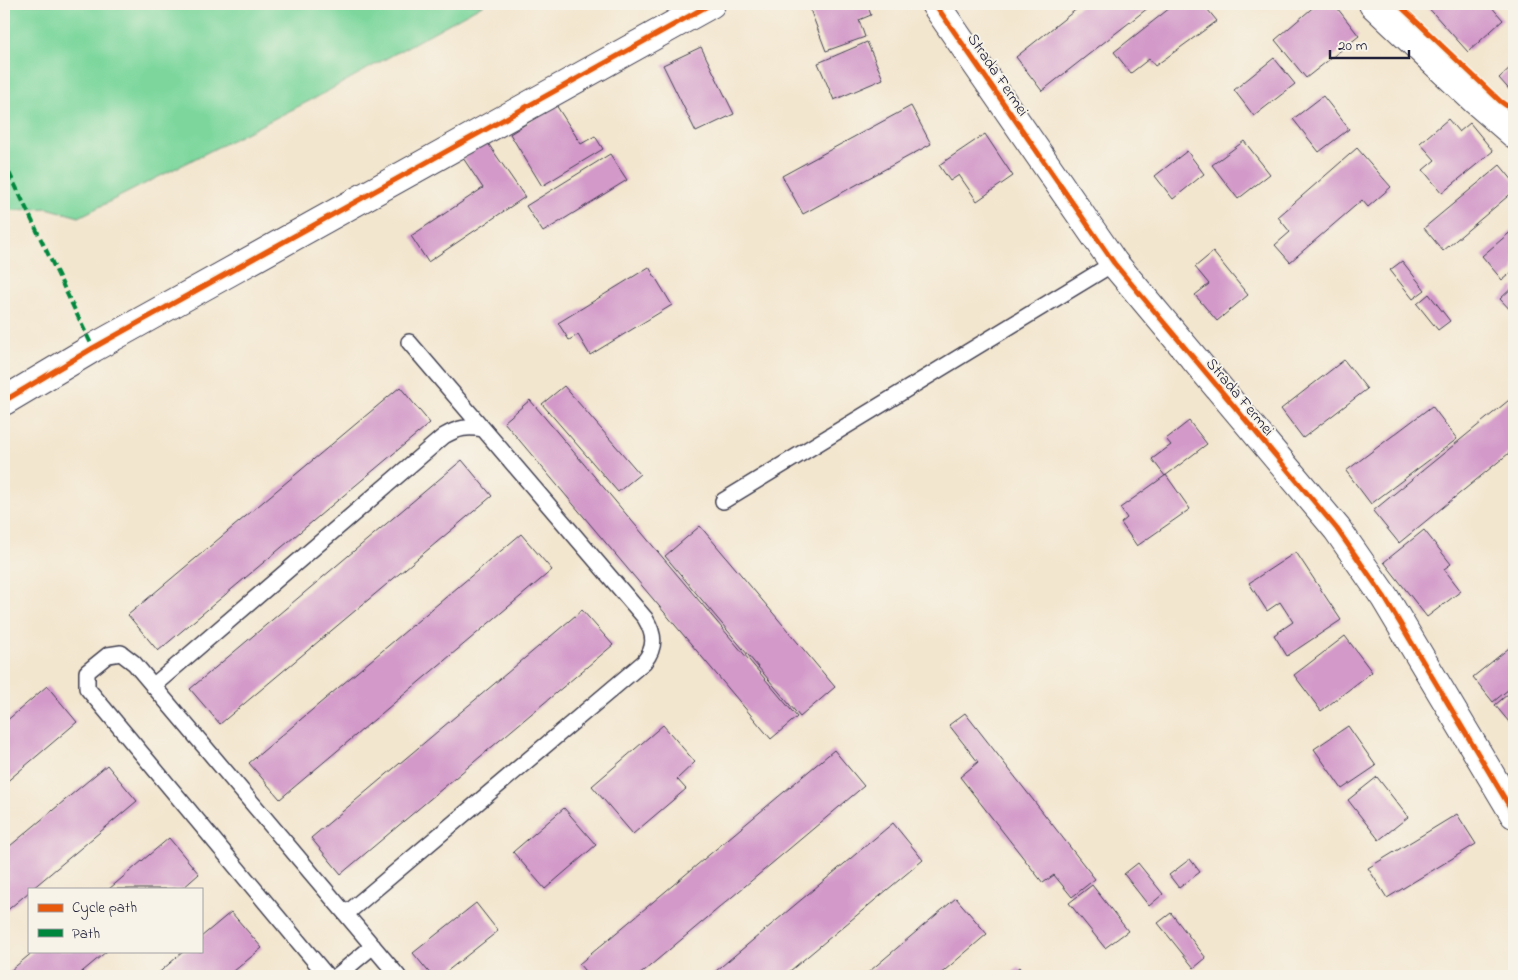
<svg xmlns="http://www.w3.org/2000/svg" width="1518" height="980" font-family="'Indie Flower',sans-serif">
<rect width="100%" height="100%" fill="#f7f3e8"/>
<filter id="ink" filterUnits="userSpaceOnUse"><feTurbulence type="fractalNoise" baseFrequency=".02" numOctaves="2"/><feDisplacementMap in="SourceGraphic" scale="10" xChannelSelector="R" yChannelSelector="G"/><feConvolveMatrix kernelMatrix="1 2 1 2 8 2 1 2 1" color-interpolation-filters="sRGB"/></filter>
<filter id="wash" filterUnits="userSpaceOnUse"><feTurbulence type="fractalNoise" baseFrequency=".0096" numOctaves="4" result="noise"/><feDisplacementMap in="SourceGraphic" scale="20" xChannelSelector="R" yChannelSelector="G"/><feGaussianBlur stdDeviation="1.12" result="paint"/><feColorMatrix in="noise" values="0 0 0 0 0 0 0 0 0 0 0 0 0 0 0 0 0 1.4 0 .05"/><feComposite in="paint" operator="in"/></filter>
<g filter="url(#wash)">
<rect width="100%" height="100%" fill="#f3e6cf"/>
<path fill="#7dd79d" stroke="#507c6c" d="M 4,4 L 484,4 L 317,97 L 79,217 L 47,208 L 4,211 Z"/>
<g id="blocks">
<path fill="#d39ac9" d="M 808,4 L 867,4 L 871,15 L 859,20 L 865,37 L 826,51 Z
M 1083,4 L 1153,4 L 1042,91 L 1016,57 Z
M 1175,4 L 1203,4 L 1217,21 L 1155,66 L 1149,59 L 1131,73 L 1114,52 Z
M 1317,4 L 1334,4 L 1359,36 L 1306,78 L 1275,40 Z
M 1425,4 L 1489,4 L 1503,20 L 1468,52 Z
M 867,42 L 883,79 L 834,100 L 818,63 Z
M 701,47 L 734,114 L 696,132 L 663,65 Z
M 1274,58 L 1295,84 L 1254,116 L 1234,90 Z
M 1514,64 L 1514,95 L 1499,78 Z
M 1323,96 L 1349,129 L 1319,152 L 1293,119 Z
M 556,105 L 581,144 L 595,136 L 603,149 L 542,186 L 510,134 Z
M 911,106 L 931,144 L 803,214 L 782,176 Z
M 1448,119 L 1459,132 L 1470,123 L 1493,151 L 1442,193 L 1423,170 L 1435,160 L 1420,143 Z
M 985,134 L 1013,176 L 977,201 L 959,175 L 950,181 L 939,165 Z
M 1244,141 L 1270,174 L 1238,199 L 1212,165 Z
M 487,142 L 525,197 L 428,262 L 411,236 L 483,188 L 463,158 Z
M 1357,148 L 1391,187 L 1368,207 L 1362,200 L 1290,262 L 1275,245 L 1290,232 L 1278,217 Z
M 1187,151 L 1204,174 L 1173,199 L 1155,176 Z
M 610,154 L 627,180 L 543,232 L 526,206 Z
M 1500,165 L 1514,182 L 1514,191 L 1443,251 L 1424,228 Z
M 1514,229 L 1514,270 L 1502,280 L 1482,256 Z
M 1213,252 L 1248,295 L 1217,321 L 1195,295 L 1209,284 L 1195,267 Z
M 1402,261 L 1425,290 L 1413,299 L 1390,270 Z
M 649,267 L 672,305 L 590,355 L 578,335 L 569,340 L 558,323 Z
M 1514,286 L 1514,314 L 1500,299 Z
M 1429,294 L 1450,321 L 1438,330 L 1417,304 Z
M 1344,360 L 1367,389 L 1303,438 L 1281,409 Z
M 564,386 L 640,474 L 618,492 L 542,404 Z
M 400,387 L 430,423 L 158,651 L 128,615 Z
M 1514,396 L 1514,449 L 1399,543 L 1373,511 Z
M 530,400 L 797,717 L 771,739 L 504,422 Z
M 1432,406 L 1457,439 L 1371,504 L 1346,471 Z
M 1189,421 L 1207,444 L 1165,476 L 1152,459 L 1171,445 L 1166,439 Z
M 462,460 L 492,496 L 220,724 L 190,689 Z
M 1166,475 L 1190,509 L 1137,546 L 1121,523 L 1127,518 L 1120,508 Z
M 700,526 L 835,687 L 800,717 L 665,556 Z
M 1424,530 L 1451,564 L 1444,569 L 1461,591 L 1427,617 L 1384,562 Z
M 521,534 L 552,570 L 280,799 L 249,763 Z
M 1296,552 L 1341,620 L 1287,656 L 1274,635 L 1293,622 L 1280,602 L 1267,611 L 1249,583 Z
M 582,610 L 613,645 L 341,874 L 311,838 Z
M 1345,636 L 1372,672 L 1321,711 L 1294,675 Z
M 1514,644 L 1514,685 L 1493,702 L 1473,677 Z
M 47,686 L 77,722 L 4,784 L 4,723 Z
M 1514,689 L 1514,728 L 1495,705 Z
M 965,713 L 1095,879 L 1072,897 L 1054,875 L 1043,883 L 960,777 L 978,762 L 949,725 Z
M 663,725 L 695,762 L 677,779 L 686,789 L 633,834 L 592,786 Z
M 1348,726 L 1376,766 L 1342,789 L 1314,749 Z
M 834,750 L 864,786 L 638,976 L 589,976 L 579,964 Z
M 107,765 L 137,801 L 32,889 L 29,889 L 29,892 L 4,913 L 4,851 Z
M 1377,777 L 1408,817 L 1379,840 L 1348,800 Z
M 564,808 L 596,845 L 545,889 L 513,852 Z
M 1457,814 L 1476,844 L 1387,898 L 1368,868 Z
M 893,823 L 923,860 L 784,976 L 710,976 Z
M 169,838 L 199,874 L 182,889 L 109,889 Z
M 1190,859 L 1200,872 L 1179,888 L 1169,875 Z
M 1138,863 L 1163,894 L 1149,906 L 1124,874 Z
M 1092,885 L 1128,931 L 1105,948 L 1069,903 Z
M 956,898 L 987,934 L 938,976 L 864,976 Z
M 476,903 L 498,931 L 441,976 L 432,976 L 413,953 Z
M 231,912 L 262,948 L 228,976 L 155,976 L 184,951 L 201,951 L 201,937 Z
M 1171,913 L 1206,958 L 1194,968 L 1158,923 Z
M 34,951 L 107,951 L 77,976 L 4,976 Z
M 1019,967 L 1026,976 L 1008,976 Z"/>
</g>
</g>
<g filter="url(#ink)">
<use href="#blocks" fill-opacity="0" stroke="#413f51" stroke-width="1"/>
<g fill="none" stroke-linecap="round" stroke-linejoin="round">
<g stroke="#413f51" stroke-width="18">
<path id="service" d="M 723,501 L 1114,263
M 153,686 L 444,436 C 458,428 467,426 483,429
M 346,914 L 644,662 C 656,647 655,635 645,618 L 409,342
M 327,976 L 87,688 L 87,672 L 108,655 L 121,653 L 134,663 L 398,976
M 337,976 L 373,946"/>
</g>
<g stroke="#413f51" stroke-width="30">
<path id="minor" d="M 935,4 L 1114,263 L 1337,529 L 1385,598 L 1514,814
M 4,401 L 93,348 L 711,4"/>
</g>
<g stroke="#413f51" stroke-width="30">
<path id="primary" d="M 1373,4 L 1476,101 L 1514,134"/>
</g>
<use href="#service" stroke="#fff" stroke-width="15"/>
<use href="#minor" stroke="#fff" stroke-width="28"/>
<use href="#primary" stroke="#fff" stroke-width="28"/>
<path stroke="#00873e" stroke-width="4" stroke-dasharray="8 4" stroke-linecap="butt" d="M 4,162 L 93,348"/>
<g stroke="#f7f3e8" stroke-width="8">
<path id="cycleway" d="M 935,4 L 1114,263 L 1337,529 L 1385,598 L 1514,814
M 1398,4 L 1500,101 L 1514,111
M 4,401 L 93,348 L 711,4"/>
</g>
<use href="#cycleway" stroke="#e8590c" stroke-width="5"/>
</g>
</g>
<g text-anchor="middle" stroke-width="4" stroke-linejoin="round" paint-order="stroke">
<g font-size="16" fill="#22223b" stroke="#f7f3e8">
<text transform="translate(999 74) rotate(56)" y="6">Strada Fermei</text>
<text transform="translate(1241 396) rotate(50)" y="6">Strada Fermei</text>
</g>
</g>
<rect width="1518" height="980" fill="none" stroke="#f7f3e8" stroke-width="20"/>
<rect x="28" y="888" width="175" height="65" fill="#f7f3e8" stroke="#a29fa3"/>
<rect x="38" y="904" width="25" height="8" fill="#e8590c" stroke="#a29fa3"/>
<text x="72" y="912" font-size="15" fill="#22223b">Cycle path</text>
<rect x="38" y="929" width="25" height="8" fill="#00873e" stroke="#a29fa3"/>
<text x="72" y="938" font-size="15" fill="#22223b">Path</text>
<path d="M1330 50v8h79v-8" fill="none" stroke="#22223b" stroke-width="2.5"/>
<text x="1338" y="50" font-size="15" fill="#22223b" stroke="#f7f3e8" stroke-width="4" paint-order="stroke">20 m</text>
</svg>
